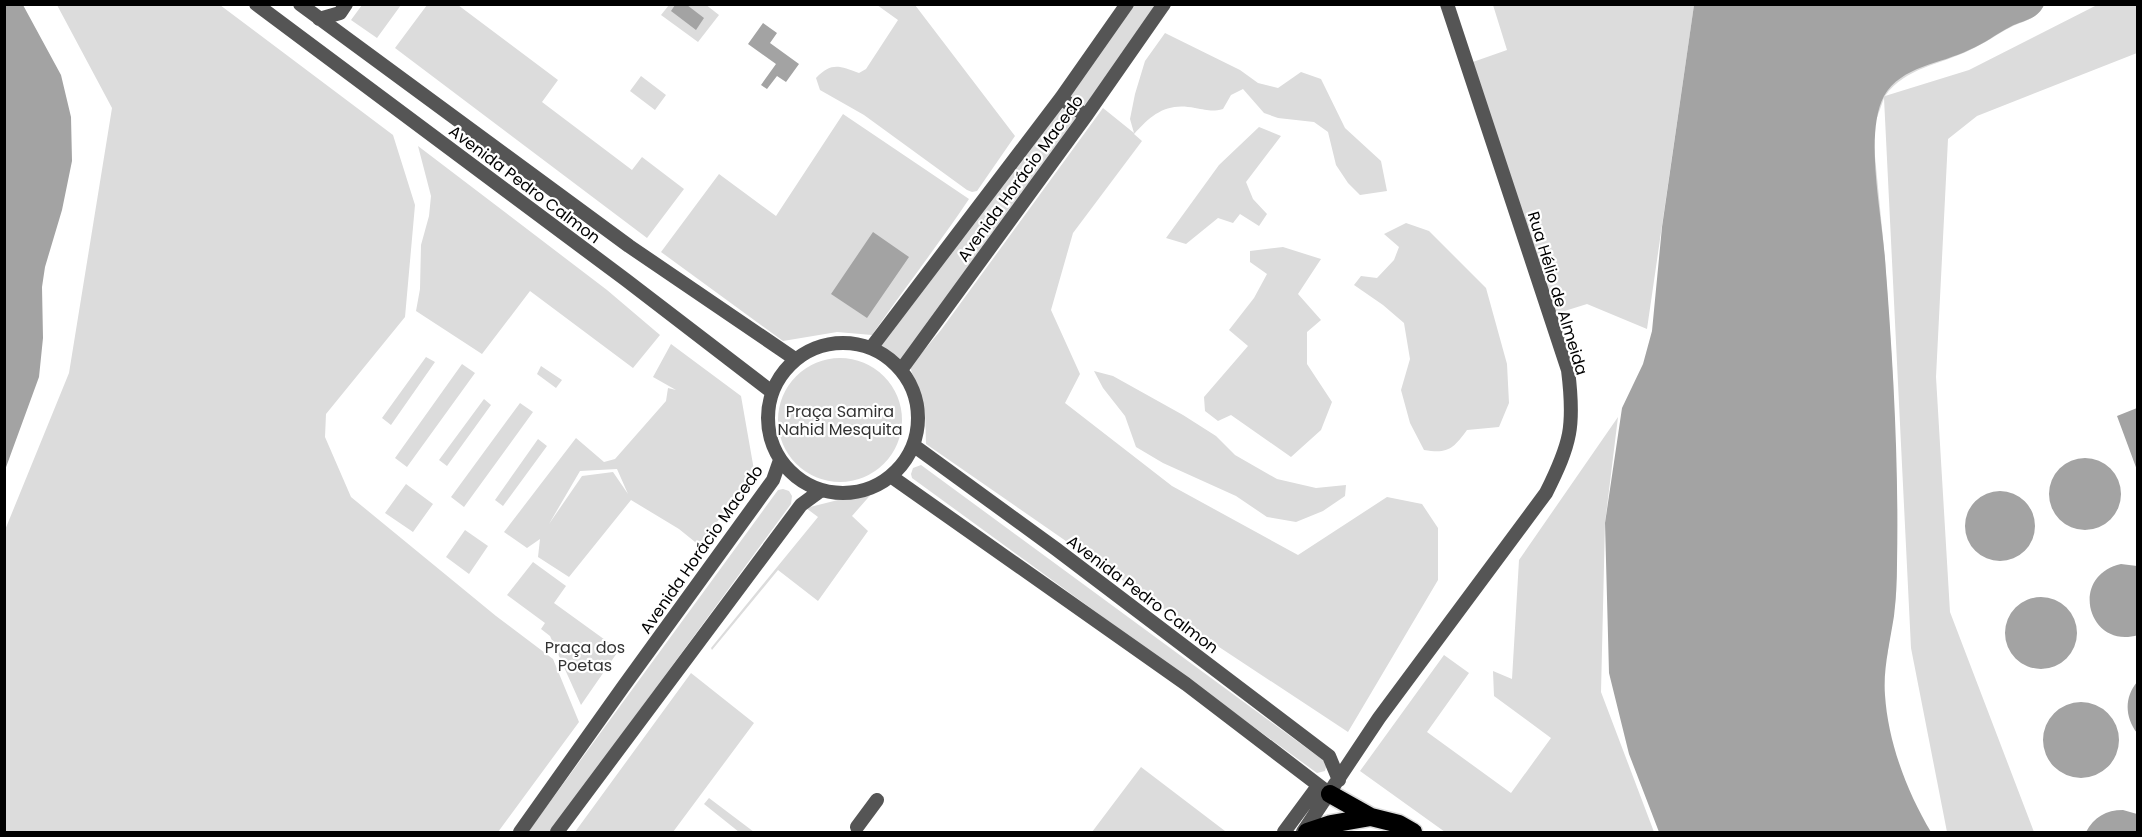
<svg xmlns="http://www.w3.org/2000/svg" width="2142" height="837" font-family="Poppins,sans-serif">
<rect width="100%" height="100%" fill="#fff"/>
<path fill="#dcdcdc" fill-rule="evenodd" d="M 705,4 L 719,15 L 698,42 L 661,15 L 669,5 Z
M 57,5 L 220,5 L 393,135 L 415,205 L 405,317 L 326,414 L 325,437 L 351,497 L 496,616 L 553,659 L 579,722 L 498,832 L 5,832 L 5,530 L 69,373 L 112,108 Z
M 362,5 L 362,4 L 401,5 L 377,38 L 351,20 Z
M 427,5 L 458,5 L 558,80 L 542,102 L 632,170 L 642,157 L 684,189 L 647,238 L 395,48 Z
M 877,5 L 915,5 L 1015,136 L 977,191 L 972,192 L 967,190 L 864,115 L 820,90 L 816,78 C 832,62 839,66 859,73 L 866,69 L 898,20 Z
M 1127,5 L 1164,5 L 901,370 L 887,357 L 871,348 Z
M 1493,5 L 1694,5 L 1647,329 L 1587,304 L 1555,314 L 1470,63 L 1507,50 Z
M 2044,5 C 2037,20 2024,20 2011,27 C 1997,34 1984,44 1970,50 C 1940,65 1906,67 1885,96 L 1969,70 L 2097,5 L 2137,5 L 2137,53 L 1977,116 L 1948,139 L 1936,377 L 1950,612 L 2034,832 L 1947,832 L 1911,648 L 1884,98 L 1874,126 L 1874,146 L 1885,259 L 1893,380 L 1897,513 L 1896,597 L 1887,656 L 1839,516 L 1873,64 Z
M 1165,33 L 1240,70 L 1258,83 L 1278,88 L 1301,72 L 1321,79 L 1345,128 L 1381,161 L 1387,191 L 1360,195 L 1348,183 L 1336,165 L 1328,132 L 1314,122 L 1278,118 L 1264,113 L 1243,89 L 1231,95 L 1223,109 C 1212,112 1207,110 1195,108 C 1167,102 1152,114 1134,134 L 1142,141 L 1073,233 L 1051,310 L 1080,374 L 1065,403 L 1172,486 L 1298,555 L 1387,497 L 1422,504 L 1438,528 L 1438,580 L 1348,732 L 1213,643 L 926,444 L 925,411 L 910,367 L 941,330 L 1103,108 L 1134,133 L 1130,119 L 1135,94 L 1145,61 Z
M 641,76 L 666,95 L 655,110 L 630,91 Z
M 843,114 L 969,199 C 938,245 904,289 872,335 L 837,332 L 783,341 L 661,252 L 719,174 L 776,216 Z
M 1259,127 L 1281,136 L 1246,182 L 1253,199 L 1267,214 L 1259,226 L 1240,214 L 1233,223 L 1218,218 L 1186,244 L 1166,238 L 1219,165 Z
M 418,146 L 607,290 L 660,335 L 633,368 L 530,291 L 482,354 L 416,311 L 420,289 L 421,245 L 429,216 L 431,196 Z
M 1406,223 L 1429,231 L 1486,288 L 1507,364 L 1509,403 L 1499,427 L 1467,430 C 1453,449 1448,454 1424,450 L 1410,423 L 1401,390 L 1410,359 L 1404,323 L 1383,305 L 1354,285 L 1361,276 L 1377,278 L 1394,260 L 1399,247 L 1384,234 Z
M 1283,247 L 1321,259 L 1298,294 L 1321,320 L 1307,332 L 1307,364 L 1332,402 L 1321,430 L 1291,457 L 1231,415 L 1218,421 L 1205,411 L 1204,397 L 1248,346 L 1229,330 L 1254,298 L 1267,274 L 1250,262 L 1250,251 Z
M 671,344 L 741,396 L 754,470 L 700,546 L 679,529 L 631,500 L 569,577 L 538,557 L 540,539 L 527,548 L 504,532 L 576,438 L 604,462 L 615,459 L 666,401 L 668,388 L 676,390 L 653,377 ZM 617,469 L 628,494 L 613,472 L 582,476 L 549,524 L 580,471 Z
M 426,357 L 435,362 L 391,425 L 382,418 Z
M778 420a62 62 0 1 1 124 0a62 62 0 1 1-124 0Z
M 462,364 L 475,373 L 407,467 L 395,458 Z
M 541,366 L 562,380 L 556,388 L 537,374 Z
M 1094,371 L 1113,376 L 1183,415 L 1216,436 L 1235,455 L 1277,479 L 1316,488 L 1346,485 L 1345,496 L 1323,511 L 1296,522 L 1267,517 L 1236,496 L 1163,463 L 1136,447 L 1125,416 L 1103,388 Z
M 484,399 L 491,405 L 447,466 L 439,460 Z
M 520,403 L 533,412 L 464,507 L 451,497 Z
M 1618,417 L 1605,523 L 1601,692 L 1654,832 L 1445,832 L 1360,771 L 1444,655 L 1469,673 L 1427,732 L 1511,793 L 1551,738 L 1494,696 L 1493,671 L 1512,679 L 1519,560 Z
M 538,439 L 547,446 L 503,506 L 495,500 Z
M 921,465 L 1327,763 L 1325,771 L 1317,773 L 912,478 L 911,474 L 913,468 Z
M 406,484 L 433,504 L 413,532 L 385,513 Z
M 783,489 L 789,491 L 792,496 L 791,504 L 550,832 L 528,832 L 778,490 Z
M 874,491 L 852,516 L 868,531 L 818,601 L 778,570 L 712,650 L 711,648 L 818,517 L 806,508 Z
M 465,530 L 488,546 L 469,574 L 446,557 Z
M 533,562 L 566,586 L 554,603 L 619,650 L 581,705 L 550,636 L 541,629 L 545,623 L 507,595 Z
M 691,673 L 754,723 L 673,832 L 575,832 Z
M 1141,767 L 1225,831 L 1224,832 L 1092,832 Z
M 709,798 L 754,832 L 739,832 L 704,804 Z"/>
<path fill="#a3a3a3" d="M 23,5 L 61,75 L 71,117 L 72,161 L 62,210 L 45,267 L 42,287 L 43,338 L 39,377 L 5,470 L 4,5 Z
M 675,5 L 687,5 L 704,18 L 696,30 L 671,11 Z
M 1694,5 L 2044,5 C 2037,20 2024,20 2010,27 C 1996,34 1984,44 1969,50 C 1941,64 1901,66 1884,96 C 1864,134 1882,215 1885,259 C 1893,360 1899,463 1897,564 C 1897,581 1896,599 1894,616 C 1890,642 1883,669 1885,695 C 1888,742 1907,792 1931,832 L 1659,832 L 1629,754 L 1609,673 L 1605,523 L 1622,408 L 1643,364 L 1652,331 L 1662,227 Z
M 763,23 L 777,33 L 770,43 L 799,64 L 786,82 L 777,76 L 767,89 L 761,85 L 776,64 L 748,44 Z
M 873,232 L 909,257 L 867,318 L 831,294 Z
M 2137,408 L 2137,470 L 2117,416 Z
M2049 494a36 36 0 1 1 72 0a36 36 0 1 1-72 0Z
M1965 526a35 35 0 1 1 70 0a35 35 0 1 1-70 0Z
M 2121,564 L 2137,566 L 2138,635 C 2088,650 2068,576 2121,564 Z
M2005 633a36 36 0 1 1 72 0a36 36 0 1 1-72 0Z
M 2137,682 L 2137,733 C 2125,717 2124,698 2137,682 Z
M2043 740a38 38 0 1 1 76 0a38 38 0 1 1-76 0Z
M 2123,810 L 2137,814 L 2137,832 L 2086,832 C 2094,817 2106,810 2123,810 Z"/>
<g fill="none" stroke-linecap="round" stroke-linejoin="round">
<g stroke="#dbdbdb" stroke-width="21">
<path id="highway" d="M 1330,794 L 1371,817 L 1399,824 L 1413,832
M 1307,832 L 1331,824 L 1371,817"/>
</g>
<path stroke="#555" stroke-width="14" d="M 256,4 L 626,280 L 772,392
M 300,4 L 629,246 L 795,359
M 319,19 L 340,13 L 346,4
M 1061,98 L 1086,116
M768 418a75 75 0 1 1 150 0a75 75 0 1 1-150 0Z
M 871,348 L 1061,98 L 1127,4
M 901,370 L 1086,116 L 1164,4
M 913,445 L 1056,549 L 1329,756 L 1339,780
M 892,477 L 1186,684 L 1330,794
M 857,827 L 877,800
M 520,832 L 623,687 L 773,480 L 780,460
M 557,832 L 801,505 L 820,491
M 1284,832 L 1318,786
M 1303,832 L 1379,718 L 1546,493 C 1571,443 1575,426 1568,370 L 1447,4"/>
<use href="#highway" stroke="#000" stroke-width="18"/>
</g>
<g text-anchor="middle" stroke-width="4.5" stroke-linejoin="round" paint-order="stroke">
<g font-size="16" fill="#000" stroke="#fff">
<text transform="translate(1020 178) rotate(-54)" y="6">Avenida Horácio Macedo</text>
<text transform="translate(525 184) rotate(37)" y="6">Avenida Pedro Calmon</text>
<text transform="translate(1558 293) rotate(73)" y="6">Rua Hélio de Almeida</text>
<text transform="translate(701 549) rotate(-55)" y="6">Avenida Horácio Macedo</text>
<text transform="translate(1143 594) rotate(37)" y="6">Avenida Pedro Calmon</text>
</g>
<g font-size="16" fill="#333" stroke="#fff">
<text x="840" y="417">Praça Samira<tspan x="840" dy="18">Nahid Mesquita</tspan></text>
<text x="585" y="653">Praça dos<tspan x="585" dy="18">Poetas</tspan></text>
</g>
</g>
<rect width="2142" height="837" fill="none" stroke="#000000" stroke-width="12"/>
</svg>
